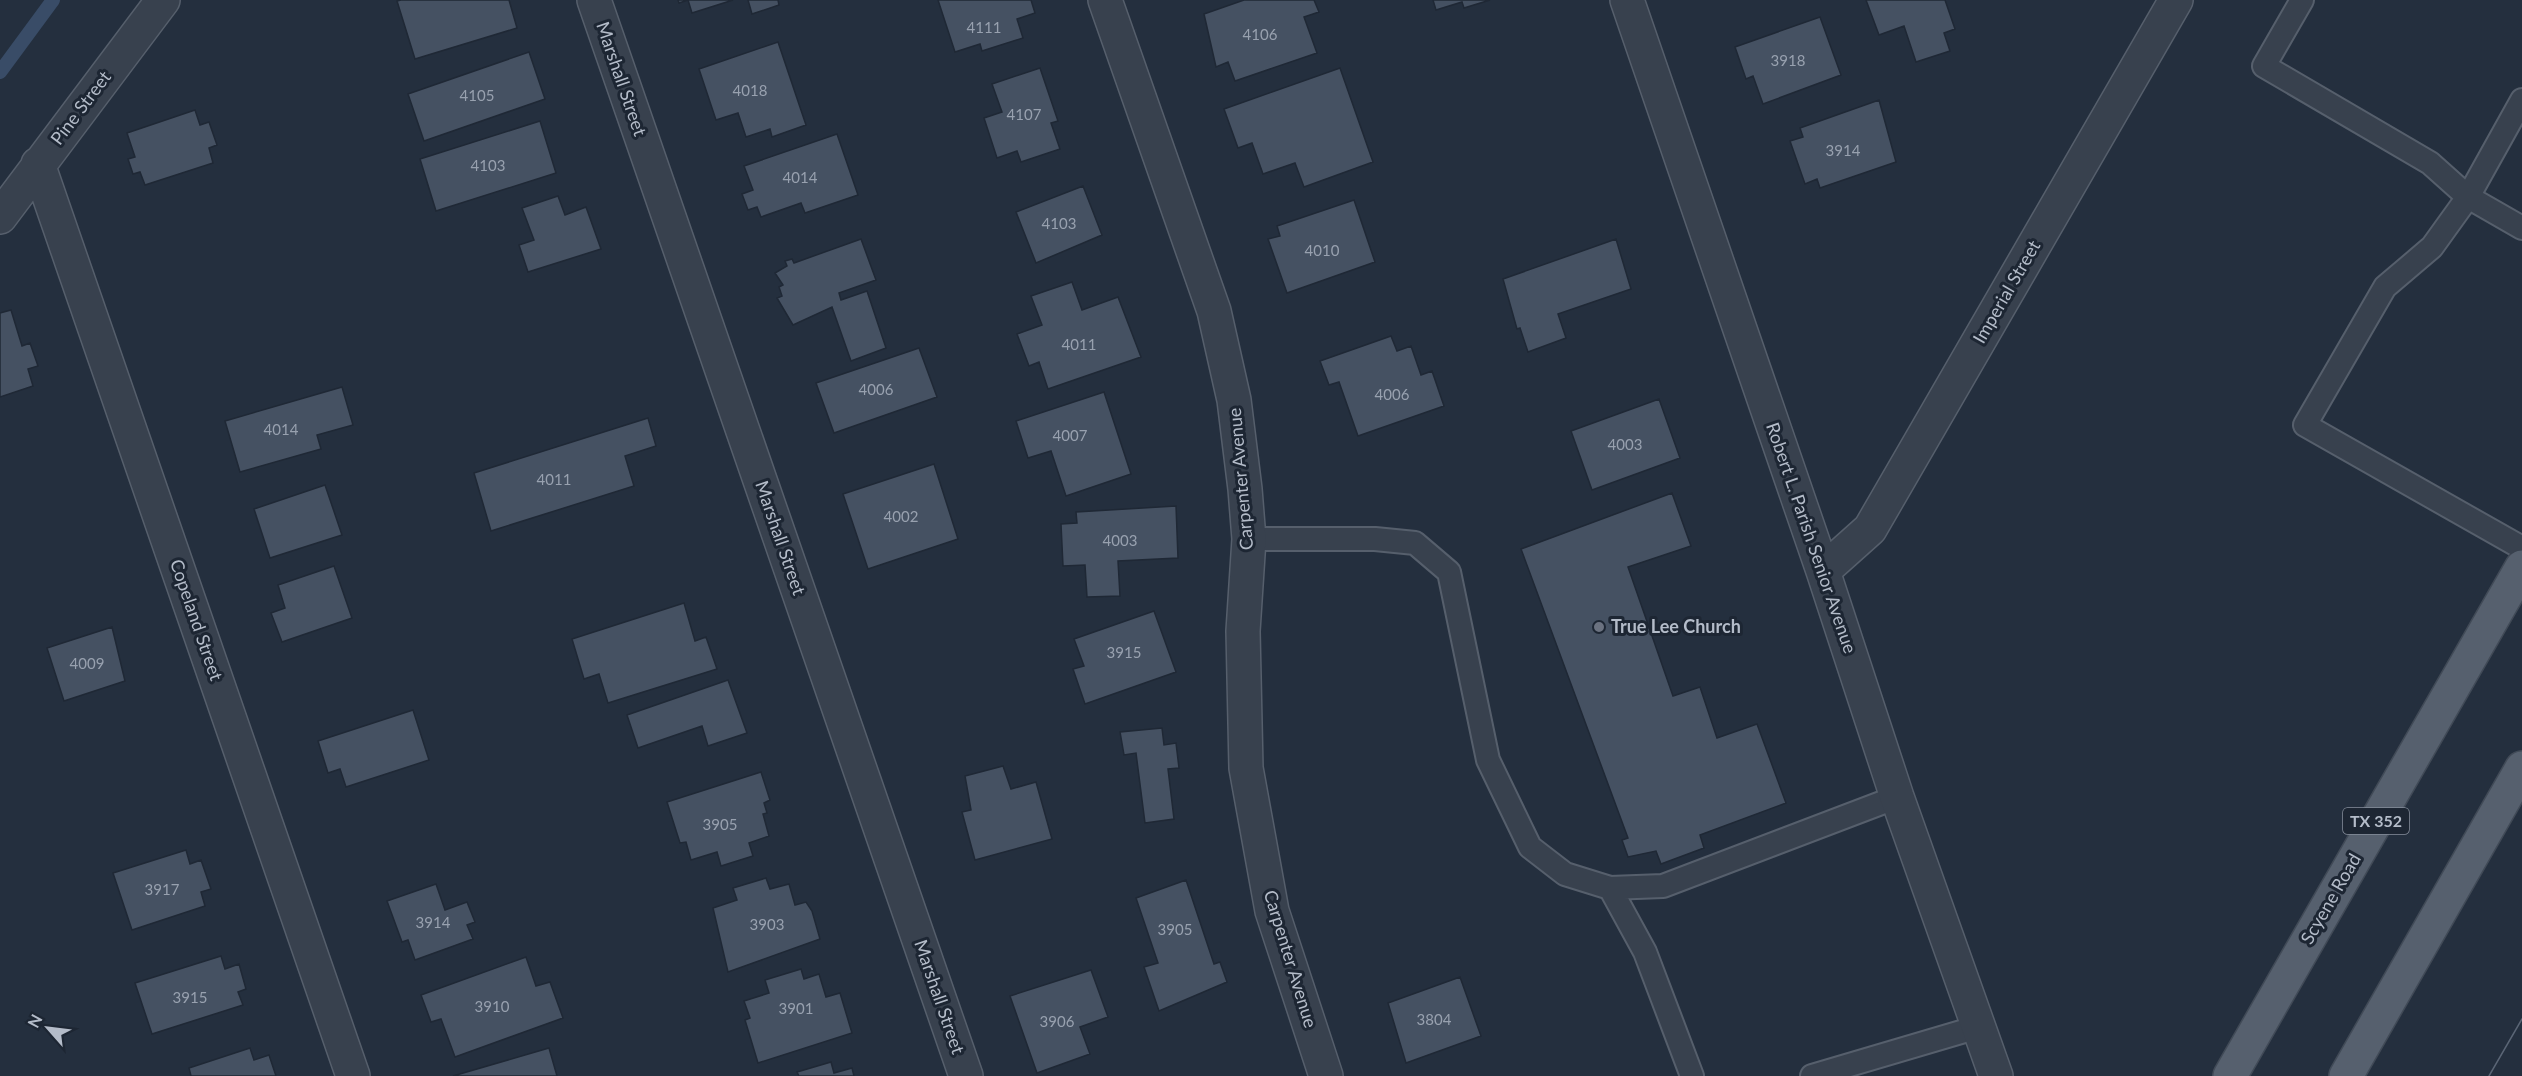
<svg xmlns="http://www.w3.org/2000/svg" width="2522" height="1076" font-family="Lato,sans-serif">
<rect width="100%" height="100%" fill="#242f3e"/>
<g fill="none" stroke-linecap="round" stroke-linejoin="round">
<path stroke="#394c67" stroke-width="14" d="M 0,72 L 53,0"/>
</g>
<path fill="#455162" stroke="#1f2835" stroke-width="1.5" d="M 401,0 L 509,0 L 517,28 L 415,59 L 397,1 Z
M 678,0 L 733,0 L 692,13 L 688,0 L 679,3 Z
M 748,0 L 778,0 L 779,5 L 752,14 Z
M 938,0 L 1031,0 L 1035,13 L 1017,19 L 1023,38 L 982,51 L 980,44 L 955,52 Z
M 1244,0 L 1314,0 L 1319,12 L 1304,17 L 1317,53 L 1235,81 L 1228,62 L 1216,67 L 1204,14 Z
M 1433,0 L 1490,0 L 1464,8 L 1462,2 L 1436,10 Z
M 1866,0 L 1945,0 L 1955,29 L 1944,33 L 1950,51 L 1916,62 L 1904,26 L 1879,35 Z
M 1820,17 L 1841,75 L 1763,104 L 1753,76 L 1746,79 L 1735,47 Z
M 778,42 L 806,125 L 772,137 L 770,129 L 746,137 L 738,113 L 716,120 L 699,69 Z
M 529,52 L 545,99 L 424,141 L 408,94 Z
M 1040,68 L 1058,121 L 1051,123 L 1060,149 L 1021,162 L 1017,151 L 997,158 L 984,118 L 1002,112 L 992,84 Z
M 1340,68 L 1373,162 L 1304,187 L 1295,163 L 1263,174 L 1252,143 L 1238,148 L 1224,109 Z
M 1879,100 L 1896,162 L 1820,188 L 1817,179 L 1805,184 L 1790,141 L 1803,137 L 1800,128 Z
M 195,110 L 200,125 L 209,122 L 217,145 L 209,148 L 213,163 L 145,185 L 140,172 L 133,174 L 128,159 L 135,157 L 127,133 Z
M 540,121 L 556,173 L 436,211 L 420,159 Z
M 837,134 L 858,195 L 805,213 L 801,203 L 761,217 L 757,207 L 748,210 L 742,194 L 753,190 L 744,166 Z
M 1083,186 L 1102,235 L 1036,263 L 1016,212 Z
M 558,196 L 565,215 L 586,207 L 601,249 L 528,272 L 519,245 L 534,240 L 522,208 Z
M 1354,200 L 1375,262 L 1287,293 L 1268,239 L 1280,236 L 1277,226 Z
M 861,239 L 876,280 L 839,293 L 841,300 L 867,291 L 886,348 L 851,361 L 832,307 L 793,325 L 777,298 L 782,296 L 779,287 L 783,285 L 775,273 L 787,266 L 785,261 L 792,259 L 794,263 Z
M 1616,239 L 1631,289 L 1558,314 L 1566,338 L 1528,352 L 1520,328 L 1517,329 L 1503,279 Z
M 1072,282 L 1082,310 L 1118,297 L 1141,357 L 1048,389 L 1039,362 L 1029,366 L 1017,334 L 1042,325 L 1031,296 Z
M 11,310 L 22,346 L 30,343 L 38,366 L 28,369 L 33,386 L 0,397 L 0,313 Z
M 1391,336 L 1397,351 L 1411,346 L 1421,375 L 1432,371 L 1444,406 L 1358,436 L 1339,382 L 1329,385 L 1320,361 Z
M 919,348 L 937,397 L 834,433 L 816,383 Z
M 342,387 L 353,425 L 317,435 L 321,449 L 240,472 L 225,421 Z
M 1104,392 L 1131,474 L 1066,496 L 1051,451 L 1028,458 L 1016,421 Z
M 1659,399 L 1680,458 L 1592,490 L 1571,431 Z
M 648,418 L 656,446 L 625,456 L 634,486 L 491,531 L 474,473 Z
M 934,464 L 958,539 L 868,569 L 843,494 Z
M 325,485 L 342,535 L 270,558 L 254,509 Z
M 1672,493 L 1691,546 L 1628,567 L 1673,696 L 1700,687 L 1717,738 L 1757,724 L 1786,803 L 1700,835 L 1704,848 L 1661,864 L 1656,851 L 1628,857 L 1622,840 L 1628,838 L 1521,549 Z
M 1176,506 L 1178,558 L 1118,561 L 1120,596 L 1087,597 L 1085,565 L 1063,566 L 1061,524 L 1077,523 L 1076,512 Z
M 334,566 L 352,618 L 282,642 L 271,613 L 285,608 L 278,585 Z
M 684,603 L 695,641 L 706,637 L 717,669 L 608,703 L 599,674 L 584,679 L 572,639 Z
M 1154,611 L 1176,672 L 1085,704 L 1073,669 L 1084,666 L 1074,639 Z
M 112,627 L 125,681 L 64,701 L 47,648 Z
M 728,680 L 747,733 L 708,746 L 702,726 L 638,748 L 627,715 Z
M 413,710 L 429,760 L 346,787 L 340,769 L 328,773 L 318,741 Z
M 1162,728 L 1164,745 L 1176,743 L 1179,768 L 1168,769 L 1174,819 L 1145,823 L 1136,753 L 1124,755 L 1120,732 Z
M 1003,766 L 1011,789 L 1036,782 L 1052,839 L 975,860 L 962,812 L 971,810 L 965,776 Z
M 761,772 L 770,800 L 764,803 L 767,813 L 763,814 L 769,836 L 749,843 L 753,856 L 721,866 L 717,852 L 691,860 L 686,842 L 680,843 L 667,802 Z
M 186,850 L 190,864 L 201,860 L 211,889 L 201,892 L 205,906 L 132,930 L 113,873 Z
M 766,878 L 770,889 L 789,884 L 795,905 L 806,902 L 812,911 L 820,939 L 728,972 L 713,908 L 737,900 L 733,888 Z
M 1186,880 L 1214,964 L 1220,962 L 1227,982 L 1159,1011 L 1144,967 L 1158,963 L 1136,898 Z
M 436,884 L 445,910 L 467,902 L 475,922 L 467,925 L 473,939 L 415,960 L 408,940 L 402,942 L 387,901 Z
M 221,956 L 225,969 L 239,964 L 246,989 L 238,992 L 243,1005 L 152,1034 L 135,983 Z
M 526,957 L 536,986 L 550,982 L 563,1018 L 455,1057 L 441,1019 L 431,1022 L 421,995 Z
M 801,969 L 804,979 L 819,974 L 826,997 L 840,993 L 852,1033 L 758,1063 L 745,1020 L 750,1018 L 744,1001 L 769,993 L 765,980 Z
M 1091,970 L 1108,1017 L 1080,1027 L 1090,1054 L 1037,1073 L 1010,996 Z
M 1460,977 L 1481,1036 L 1406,1063 L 1388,1003 Z
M 250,1048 L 254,1060 L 269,1055 L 276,1076 L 191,1076 L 189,1068 Z
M 549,1048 L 557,1076 L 453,1076 Z
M 831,1062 L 834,1073 L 852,1068 L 854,1076 L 799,1076 L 797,1072 Z"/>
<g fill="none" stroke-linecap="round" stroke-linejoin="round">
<g stroke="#565f6c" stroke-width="26">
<path id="lane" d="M 2302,0 L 2264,66 L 2430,163 L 2468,197 L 2522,100
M 2522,228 L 2468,197 L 2432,247 L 2385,287 L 2305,425 L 2522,548
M 1249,539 L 1375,539 L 1415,543 L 1449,572 L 1488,760 L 1530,847 L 1565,874 L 1610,888 L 1663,886 L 1897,797
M 1610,888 L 1645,952 L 1692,1076
M 1812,1076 L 1978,1027"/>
</g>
<g stroke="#565f6c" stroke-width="36">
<path id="street" d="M 594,0 L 966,1076
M 1105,0 L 1214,311 L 1234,400 L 1245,489 L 1249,539 L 1243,631 L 1246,768 L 1272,911 L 1326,1076
M 1627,0 L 1823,571 L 1897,797 L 1996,1076
M 38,164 L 353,1076
M 0,217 L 163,0
M 1823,571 L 1870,529 L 2176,0"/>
</g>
<g stroke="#414a57" stroke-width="36">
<path id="primary" d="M 2230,1076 L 2522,567
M 2346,1076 L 2522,768"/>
</g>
<use href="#lane" stroke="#38414e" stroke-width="22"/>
<use href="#street" stroke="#38414e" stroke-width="33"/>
<use href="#primary" stroke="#56606e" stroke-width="33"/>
<path stroke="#5a6575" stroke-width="1.5" d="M 2489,1076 L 2522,1019"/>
</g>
<circle fill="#6b7280" stroke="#1d2633" stroke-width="2" cx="1599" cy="627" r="6"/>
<g text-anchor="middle" stroke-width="6" stroke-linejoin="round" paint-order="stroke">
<g font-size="15" fill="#98a1af">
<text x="984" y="33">4111</text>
<text x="1260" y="40">4106</text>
<text x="1788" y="66">3918</text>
<text x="750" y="96">4018</text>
<text x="477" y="101">4105</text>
<text x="1024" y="120">4107</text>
<text x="1843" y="156">3914</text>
<text x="488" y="171">4103</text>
<text x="800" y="183">4014</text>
<text x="1059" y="229">4103</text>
<text x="1322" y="256">4010</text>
<text x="1079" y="350">4011</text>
<text x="876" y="395">4006</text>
<text x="1392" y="400">4006</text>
<text x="281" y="435">4014</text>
<text x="1070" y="441">4007</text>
<text x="1625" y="450">4003</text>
<text x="554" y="485">4011</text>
<text x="901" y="522">4002</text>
<text x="1120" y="546">4003</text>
<text x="1124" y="658">3915</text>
<text x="87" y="669">4009</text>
<text x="720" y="830">3905</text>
<text x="162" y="895">3917</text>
<text x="433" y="928">3914</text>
<text x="767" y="930">3903</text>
<text x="1175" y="935">3905</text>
<text x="190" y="1003">3915</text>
<text x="492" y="1012">3910</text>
<text x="796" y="1014">3901</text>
<text x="1434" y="1025">3804</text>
<text x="1057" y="1027">3906</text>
</g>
<rect fill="#1d2633" stroke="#878f9c" stroke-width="1.5" x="2343" y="808" width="66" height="26" rx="4.5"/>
<g font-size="16" font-weight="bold" fill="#b4bcc9">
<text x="2376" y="827">TX 352</text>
</g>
<g font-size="18" fill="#b4bcc9" stroke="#1d2633">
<text transform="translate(621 79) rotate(71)" y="6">Marshall Street</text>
<text transform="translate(81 108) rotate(-53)" y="6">Pine Street</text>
<text transform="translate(2007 292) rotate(-60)" y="6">Imperial Street</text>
<text transform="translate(1241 479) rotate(-95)" y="6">Carpenter Avenue</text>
<text transform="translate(780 538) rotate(71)" y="6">Marshall Street</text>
<text transform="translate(1811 538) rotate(71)" y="6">Robert L. Parish Senior Avenue</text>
<text transform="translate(196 620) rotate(71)" y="6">Copeland Street</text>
<text transform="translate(2331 899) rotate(-60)" y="6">Scyene Road</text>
<text transform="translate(1290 959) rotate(73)" y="6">Carpenter Avenue</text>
<text transform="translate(939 997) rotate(71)" y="6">Marshall Street</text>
</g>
<g font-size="18" font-weight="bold" fill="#b4bcc9" stroke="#1d2633" text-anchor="start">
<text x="1611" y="633">True Lee Church</text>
</g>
</g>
<g transform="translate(48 1028) rotate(298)" stroke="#1d2633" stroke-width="4.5" paint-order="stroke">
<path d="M0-4.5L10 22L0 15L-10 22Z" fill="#b4bcc9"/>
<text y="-9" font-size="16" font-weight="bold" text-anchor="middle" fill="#b4bcc9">N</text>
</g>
</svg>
